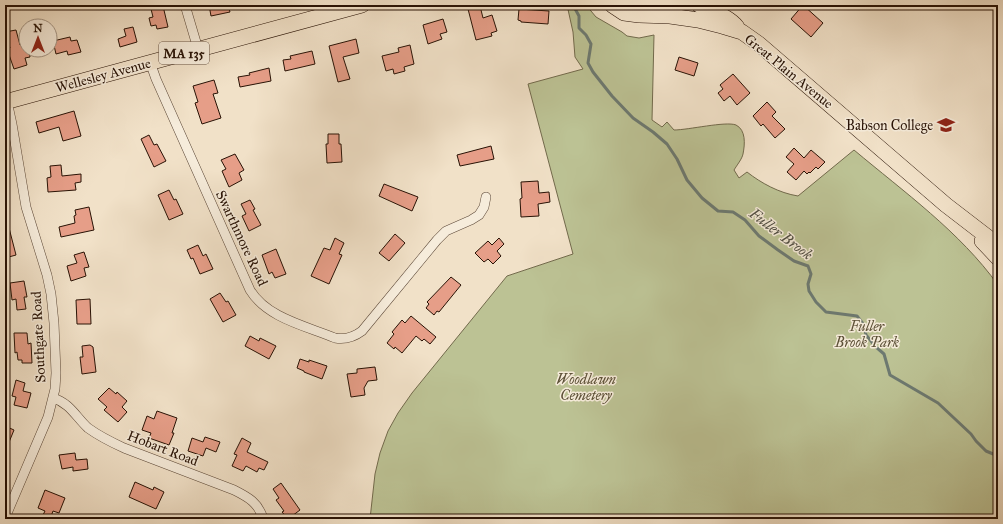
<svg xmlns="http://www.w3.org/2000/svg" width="1003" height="524" font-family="'IM FELL Great Primer',serif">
<rect width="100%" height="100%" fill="#f1e1c8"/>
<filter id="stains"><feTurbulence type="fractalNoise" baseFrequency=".005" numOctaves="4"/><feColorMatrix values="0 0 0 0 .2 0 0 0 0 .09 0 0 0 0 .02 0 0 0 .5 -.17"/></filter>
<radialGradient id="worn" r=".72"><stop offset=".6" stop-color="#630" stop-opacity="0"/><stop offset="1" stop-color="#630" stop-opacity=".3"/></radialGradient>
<path fill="#bcc294" stroke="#726a4c" d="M 567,5 L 586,5 L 596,17 L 622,32 L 627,36 L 639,38 L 654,35 L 652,120 L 662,127 L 667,122 L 674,130 C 688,130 726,121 736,125 C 746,130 745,144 743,154 C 742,159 737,165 734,170 L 739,178 L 747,172 C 761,183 779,193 798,196 L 854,150 C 904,192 960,232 998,285 L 998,519 L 370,519 L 375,474 L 380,453 L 388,431 L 398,413 L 412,393 L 507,276 L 573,254 L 528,84 L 583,69 L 575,57 L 573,32 Z"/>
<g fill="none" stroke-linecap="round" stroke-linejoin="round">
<path stroke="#6d7970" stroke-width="3" d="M 573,5 L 579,16 L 579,28 L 586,35 L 591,44 L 588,63 L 593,72 L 612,96 L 633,118 L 653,132 L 667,144 L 677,159 L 687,180 L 702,198 L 718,211 L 733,212 L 745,220 L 759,236 L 778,250 L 794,261 L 808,266 L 811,274 L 808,284 L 809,291 L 816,302 L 826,312 L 857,316 L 864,325 L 866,335 L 876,347 L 884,354 L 890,375 L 938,403 L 971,434 L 976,441 L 986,451 L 998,456"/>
</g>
<path fill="#e69e88" stroke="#281205" d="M 209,5 L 228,5 L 230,12 L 211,16 Z
M 803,5 L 823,23 L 811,37 L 791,19 Z
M 163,6 L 168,27 L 157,29 L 156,25 L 151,26 L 149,18 L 153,17 L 151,9 Z
M 480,6 L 483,18 L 492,15 L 497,31 L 491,33 L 492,36 L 476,40 L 468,9 Z
M 519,9 L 549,11 L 548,24 L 521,22 L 521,21 L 518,20 Z
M 443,19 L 447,32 L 440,34 L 442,39 L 428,44 L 423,25 Z
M 133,27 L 137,42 L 120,47 L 118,39 L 126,36 L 124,29 Z
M 16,30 L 20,45 L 26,44 L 26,50 L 29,50 L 30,57 L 25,58 L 27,65 L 14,69 L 7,49 L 10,48 L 5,32 Z
M 70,37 L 71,41 L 77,40 L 81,52 L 68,55 L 67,51 L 56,54 L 53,41 Z
M 356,39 L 359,53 L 343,57 L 350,79 L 338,82 L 329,46 Z
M 410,45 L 414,64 L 404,67 L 405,71 L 394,74 L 393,69 L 386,71 L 382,56 L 399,52 L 398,48 Z
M 312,51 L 315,64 L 285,71 L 283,60 L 291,59 L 290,56 Z
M 679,57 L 698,63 L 694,76 L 675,70 Z
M 269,68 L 271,81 L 240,87 L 238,77 L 250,75 L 249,73 Z
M 733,74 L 750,93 L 737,105 L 730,96 L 724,101 L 718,93 L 723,89 L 720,85 Z
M 214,80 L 218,93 L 213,94 L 221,118 L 202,124 L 195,103 L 198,102 L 193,86 Z
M 767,102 L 776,112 L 772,116 L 785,129 L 775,138 L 763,124 L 761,126 L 753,116 Z
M 74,111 L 81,136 L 63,141 L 59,127 L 39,133 L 36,122 Z
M 328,134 L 339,134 L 339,144 L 341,144 L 342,162 L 327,163 L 326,144 L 328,144 Z
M 149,135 L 154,145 L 157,144 L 166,161 L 154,167 L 141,139 Z
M 491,146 L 494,159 L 460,166 L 457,155 Z
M 794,148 L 804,158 L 811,150 L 825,162 L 818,169 L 816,167 L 810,173 L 809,172 L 807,174 L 804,171 L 796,180 L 787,172 L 794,164 L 786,157 Z
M 235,154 L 244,170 L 239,173 L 242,180 L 229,187 L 222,171 L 226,169 L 221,160 Z
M 61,165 L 62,176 L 81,174 L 81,182 L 75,183 L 76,190 L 48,192 L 47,178 L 51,177 L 50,166 Z
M 538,181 L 539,193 L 549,192 L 550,202 L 538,204 L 539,216 L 521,217 L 520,199 L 522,198 L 521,182 Z
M 384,184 L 418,197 L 412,211 L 379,196 Z
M 169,190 L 174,200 L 176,199 L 183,214 L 169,220 L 158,195 Z
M 250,200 L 255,209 L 253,210 L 261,225 L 249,231 L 242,216 L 246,214 L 241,204 Z
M 89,207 L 94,230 L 61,237 L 59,227 L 75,223 L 74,216 L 76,215 L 75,210 Z
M 8,224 L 16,255 L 5,258 L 5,225 Z
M 395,234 L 405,243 L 389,261 L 379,253 Z
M 335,238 L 344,243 L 339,254 L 342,255 L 329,284 L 311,276 L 324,248 L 330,250 Z
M 499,238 L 504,244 L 497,251 L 501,256 L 493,264 L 488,259 L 484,262 L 475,253 L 488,241 L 492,245 Z
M 198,245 L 203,256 L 206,254 L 213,269 L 200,274 L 193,258 L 191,259 L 187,250 Z
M 276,249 L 286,274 L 275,278 L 272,272 L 269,274 L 262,255 Z
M 84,252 L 89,267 L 84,268 L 86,276 L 71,281 L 67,266 L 77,263 L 74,255 Z
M 451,277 L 461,285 L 439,312 L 437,311 L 434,315 L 426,308 L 429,304 L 427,302 Z
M 24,281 L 27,297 L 24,297 L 26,309 L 17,310 L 16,299 L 12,300 L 10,283 Z
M 220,293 L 226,302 L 228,301 L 236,315 L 223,322 L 210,299 Z
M 90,299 L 91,324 L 77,324 L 76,300 Z
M 411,316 L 436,337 L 430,344 L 424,339 L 422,341 L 416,336 L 402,353 L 395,347 L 394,349 L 387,343 L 394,334 L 392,332 L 402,320 L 405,323 Z
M 14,333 L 27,333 L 28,344 L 31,343 L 32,363 L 22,363 L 22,360 L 18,360 L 17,352 L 15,353 Z
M 250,336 L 259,341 L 260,338 L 276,346 L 269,359 L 245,346 Z
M 90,345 L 93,347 L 96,372 L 82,374 L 80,357 L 83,357 L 82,346 Z
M 300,359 L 309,362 L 309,360 L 327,366 L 322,379 L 304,372 L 304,371 L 297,368 Z
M 375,367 L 377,380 L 368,381 L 364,388 L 365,395 L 351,397 L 347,374 L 357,373 L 357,369 Z
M 16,380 L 25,383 L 23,391 L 31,393 L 27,408 L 14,405 L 16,397 L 12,396 Z
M 109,388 L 116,394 L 117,392 L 127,401 L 122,407 L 127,412 L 118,422 L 104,410 L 107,407 L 98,399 Z
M 157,411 L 177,418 L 172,433 L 174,433 L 169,445 L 149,438 L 151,433 L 142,430 L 147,416 L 154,419 Z
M 5,426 L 14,430 L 5,452 Z
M 205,437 L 220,442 L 216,452 L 206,448 L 203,456 L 188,451 L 192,438 L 203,442 Z
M 242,438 L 251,443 L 247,452 L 268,462 L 264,470 L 259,468 L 257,472 L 246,466 L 243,471 L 232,466 L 237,455 L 234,454 Z
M 75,453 L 76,460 L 87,459 L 88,469 L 73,471 L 73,467 L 62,469 L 59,455 Z
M 135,482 L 153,490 L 154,487 L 164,492 L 156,509 L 129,497 Z
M 281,483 L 300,510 L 288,519 L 282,512 L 284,511 L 276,500 L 279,498 L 273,489 Z
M 45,490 L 65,498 L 59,513 L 53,511 L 50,519 L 41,519 L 45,511 L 38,508 Z"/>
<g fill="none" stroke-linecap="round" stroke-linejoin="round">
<g stroke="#5a4636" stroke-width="10">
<path id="street" d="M 185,5 L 198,49
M 150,62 L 156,79 L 250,290 C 267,318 306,326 335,338 C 346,340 354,337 362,331 L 437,240 L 446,231 L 471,220 L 479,215 L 484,207 L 486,197
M 53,398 C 70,403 76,417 88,428 C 99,436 111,442 124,448 L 234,490 C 248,497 259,503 263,519
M 5,518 L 48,417 L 55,389 L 56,373 L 54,323 L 51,294 L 47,275 L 26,207 L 12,124 L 7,101"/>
</g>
<g stroke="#281205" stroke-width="16">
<path id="primary" d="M 612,5 L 624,13 L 639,15 L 670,16 L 698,20 L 722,26 L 742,32 L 759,44 L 946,205 L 998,245
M 699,5 C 712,12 727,15 737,27
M 5,102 L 362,5
M 982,241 L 998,258"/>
</g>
<use href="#street" stroke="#f6ecdb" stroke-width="9"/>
<use href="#primary" stroke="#f1e1c8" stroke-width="15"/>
</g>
<defs>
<g id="university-bare" transform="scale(1.38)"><path d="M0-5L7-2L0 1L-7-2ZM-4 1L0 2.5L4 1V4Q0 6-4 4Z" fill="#8f2418" stroke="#f6ecdb" stroke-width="2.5" paint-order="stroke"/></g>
</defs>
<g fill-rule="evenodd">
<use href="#university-bare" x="946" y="125"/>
</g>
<g text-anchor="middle" stroke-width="3" stroke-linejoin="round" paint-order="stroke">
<rect fill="#f6ecdb" stroke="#665345" stroke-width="1" x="159" y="42" width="50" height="22" rx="3"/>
<g font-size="13" font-weight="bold" fill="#281205">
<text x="184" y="58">MA 135</text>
</g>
<g font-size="14" fill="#281205" stroke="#f6ecdb">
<text transform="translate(789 71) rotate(39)" y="5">Great Plain Avenue</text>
<text transform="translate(103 75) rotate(-15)" y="5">Wellesley Avenue</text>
<text transform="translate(242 238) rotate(65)" y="5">Swarthmore Road</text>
<text transform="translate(38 337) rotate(-93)" y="5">Southgate Road</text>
<text transform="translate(163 448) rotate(21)" y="5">Hobart Road</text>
</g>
<g font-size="14" fill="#281205" stroke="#f6ecdb" text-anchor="end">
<text x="933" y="130">Babson College</text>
</g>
<g font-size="14" font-style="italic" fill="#5c5037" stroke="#f6ecdb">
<text x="867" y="331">Fuller<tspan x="867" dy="16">Brook Park</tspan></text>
<text x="586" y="384">Woodlawn<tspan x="586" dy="16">Cemetery</tspan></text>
</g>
<g font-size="15" font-style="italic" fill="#504e43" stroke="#f6ecdb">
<text transform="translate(781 234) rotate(37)" y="5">Fuller Brook</text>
</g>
</g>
<rect width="1003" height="524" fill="none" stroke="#f1e1c8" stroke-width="20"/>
<rect x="6" y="6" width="991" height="512" fill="none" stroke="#281205" stroke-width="2"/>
<rect x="10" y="10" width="983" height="504" fill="none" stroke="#281205"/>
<g transform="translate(38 38)"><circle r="19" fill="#f6ecdb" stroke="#a49585"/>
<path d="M0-3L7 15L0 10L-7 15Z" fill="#8f2418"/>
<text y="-6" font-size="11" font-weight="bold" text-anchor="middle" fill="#281205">N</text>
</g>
<rect width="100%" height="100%" filter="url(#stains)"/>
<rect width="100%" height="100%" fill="url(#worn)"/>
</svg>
